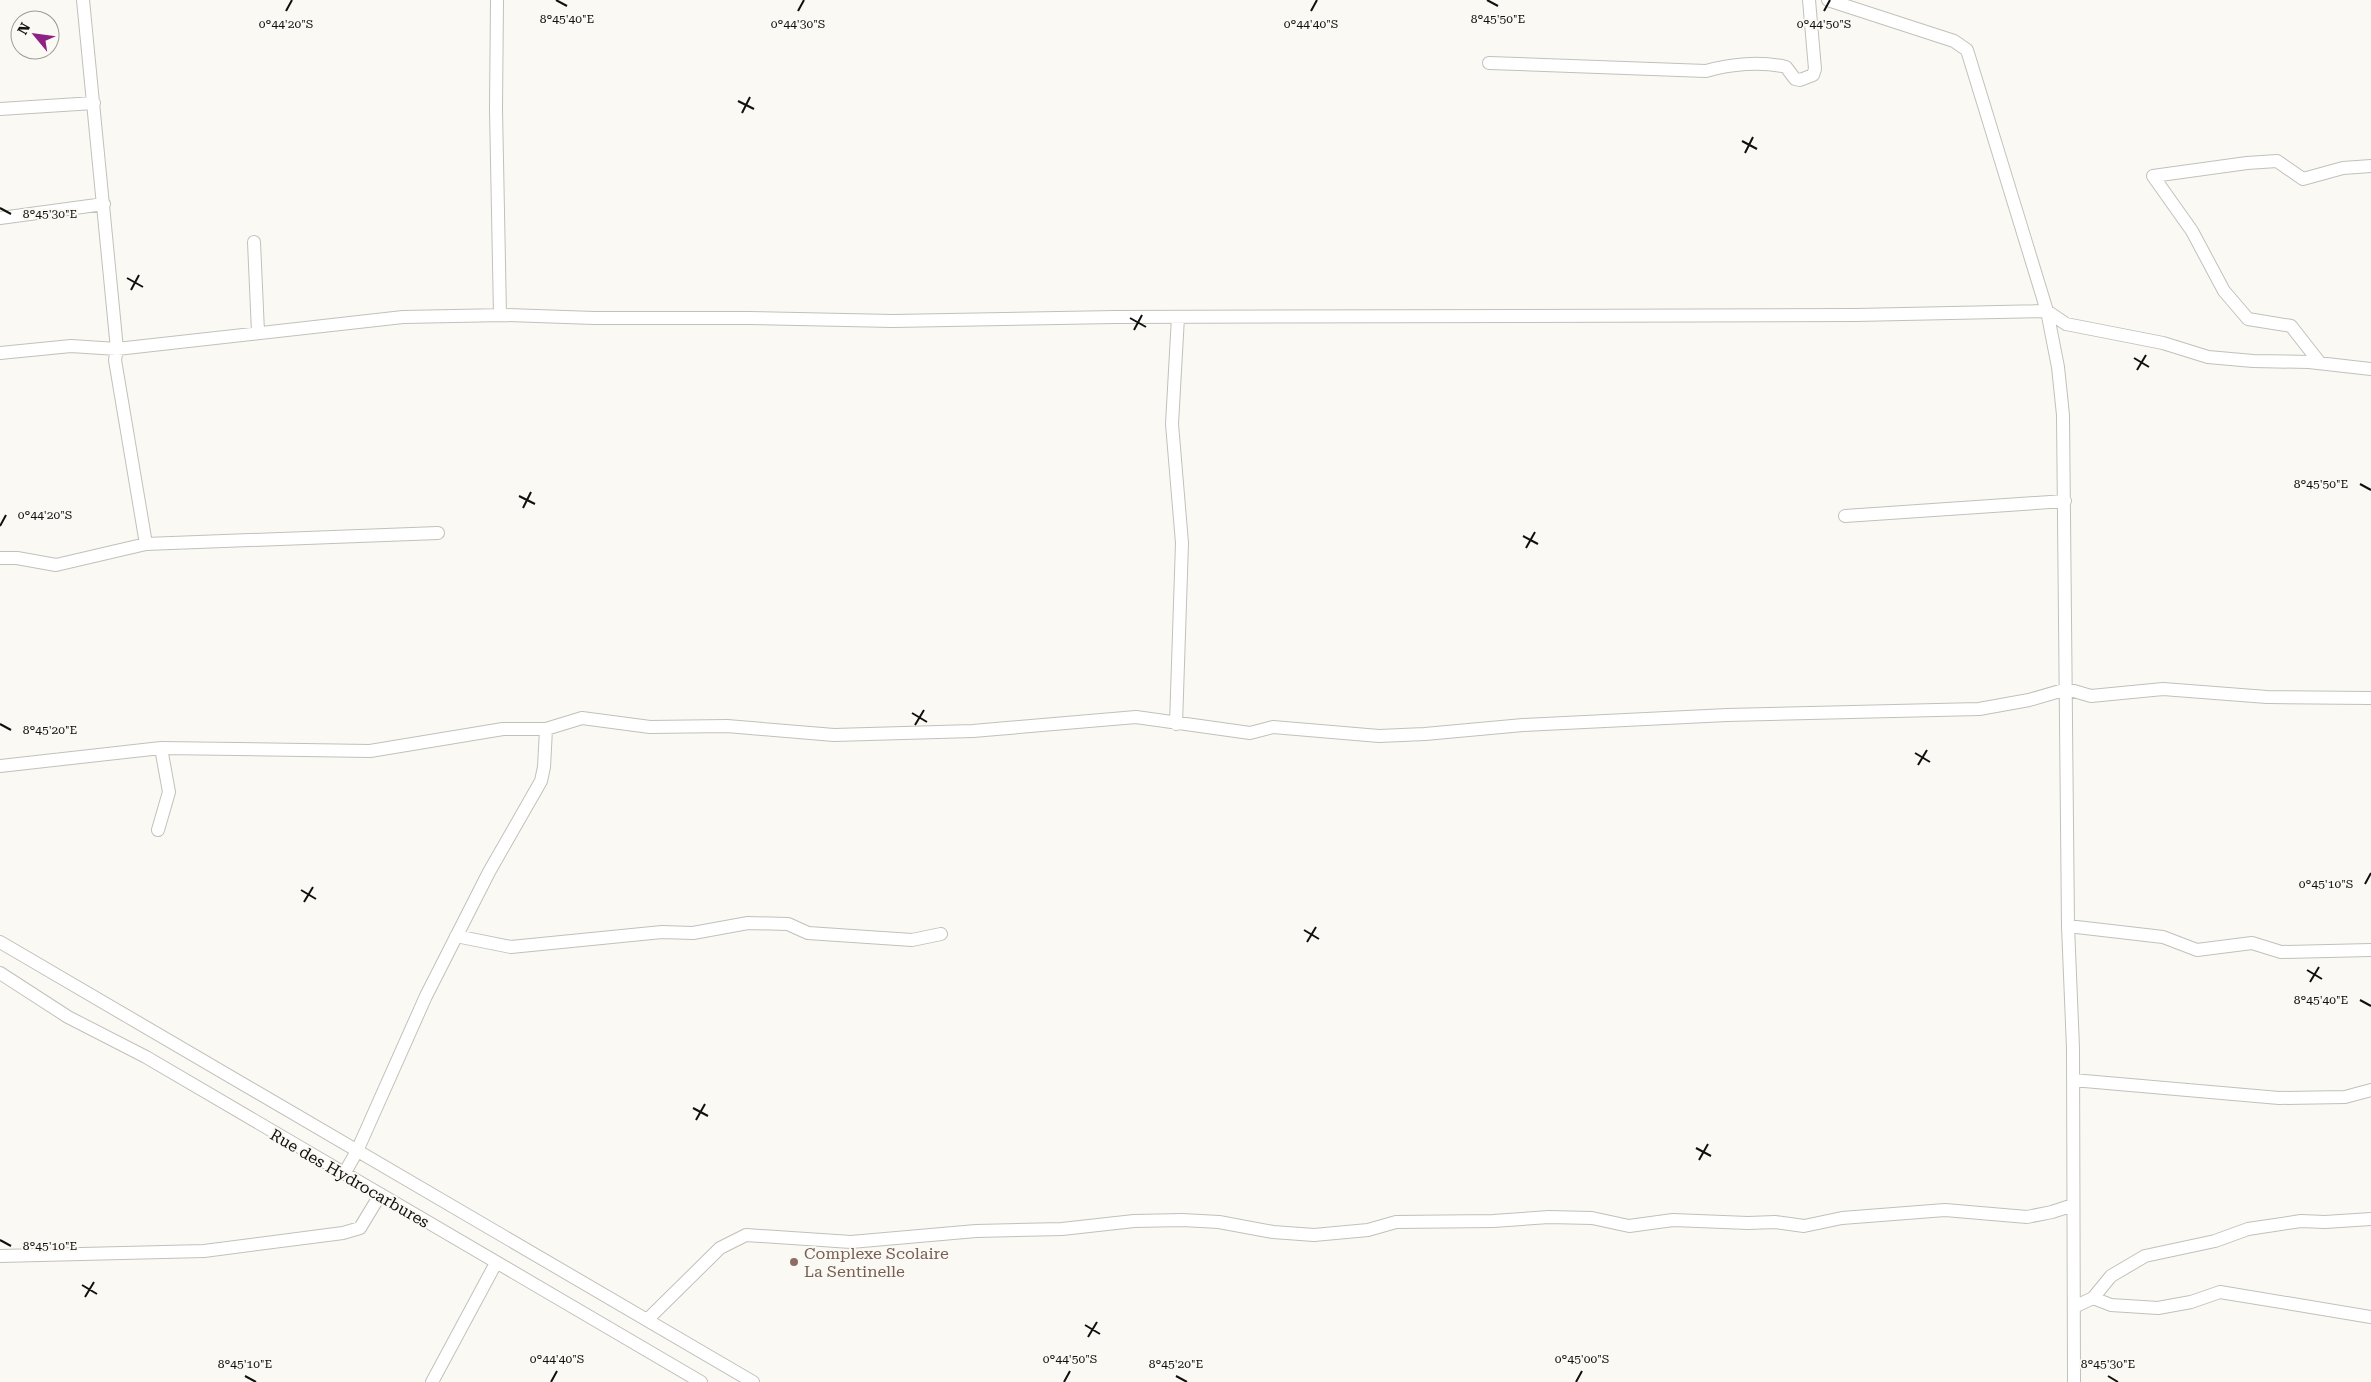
<svg xmlns="http://www.w3.org/2000/svg" width="2371" height="1382" font-family="'Roboto Serif',serif">
<rect width="100%" height="100%" fill="#fbf9f4"/>
<g fill="none" stroke-linecap="round" stroke-linejoin="round">
<g stroke="#c2c0bb" stroke-width="14">
<path id="minor" d="M 83,0 L 117,349 L 115,360 L 146,544
M 497,0 L 496,109 L 500,315
M 1828,0 L 1954,41 L 1967,50 L 2047,311 L 2058,367 L 2063,415 L 2068,926 L 2073,1048 L 2074,1382
M 1489,63 L 1706,71 C 1730,64 1761,61 1786,67 L 1795,79 L 1800,80 L 1813,75 L 1815,69 L 1809,0
M 0,109 L 94,103
M 0,218 L 104,204
M 254,242 L 258,332
M 0,353 L 71,346 L 117,349 L 403,317 L 506,315 L 594,318 L 748,318 L 893,321 L 1115,317 L 1856,315 L 2047,311 L 2066,324 L 2163,343 L 2208,357 L 2253,361 L 2309,362 L 2371,369
M 2320,363 L 2291,326 L 2248,319 L 2224,291 L 2192,231 L 2153,176 L 2247,163 L 2277,161 L 2303,179 L 2343,168 L 2371,166
M 1845,516 L 2065,501
M 0,558 L 17,558 L 56,565 L 146,544 L 438,533
M 1176,724 L 1182,543 L 1172,424 L 1178,317
M 0,766 L 161,748 L 370,751 L 503,729 L 546,729
M 158,830 L 169,792 L 161,748
M 2068,926 L 2163,937 L 2197,950 L 2252,943 L 2281,952 L 2371,950
M 456,936 L 511,947 L 662,932 L 693,933 L 748,923 L 788,924 L 808,933 L 912,940 L 941,934
M 0,942 L 753,1382
M 0,973 L 68,1017 L 146,1057 L 701,1382
M 2073,1080 L 2279,1098 L 2345,1097 L 2371,1090
M 344,1174 L 357,1151 L 426,996 L 489,872 L 541,781 L 544,767 L 546,729 L 582,718 L 650,727 L 727,726 L 834,735 L 973,731 L 1136,717 L 1250,733 L 1273,727 L 1379,736 L 1425,734 L 1523,725 L 1727,715 L 1979,709 L 2029,700 L 2067,689 L 2091,696 L 2163,689 L 2267,697 L 2371,698
M 0,1256 L 204,1251 L 343,1233 L 360,1228 L 380,1195
M 2093,1298 L 2111,1305 L 2158,1308 L 2191,1302 L 2220,1292 L 2371,1317
M 2074,1307 L 2093,1298 L 2111,1276 L 2145,1256 L 2215,1241 L 2248,1229 L 2301,1221 L 2325,1222 L 2371,1219
M 647,1320 L 720,1248 L 746,1235 L 851,1242 L 976,1231 L 1062,1229 L 1134,1221 L 1182,1220 L 1219,1222 L 1273,1232 L 1314,1235 L 1368,1230 L 1396,1222 L 1493,1221 L 1549,1217 L 1592,1218 L 1629,1226 L 1673,1220 L 1748,1223 L 1775,1222 L 1804,1226 L 1842,1218 L 1945,1210 L 2027,1217 L 2052,1212 L 2073,1205
M 432,1382 L 496,1263"/>
</g>
<use href="#minor" stroke="#fff" stroke-width="12"/>
</g>
<path fill="none" stroke="#10100e" stroke-width="2" d="M 556,0 L 567,6M 1487,0 L 1498,6M 286,11 L 292,0M 798,11 L 804,0M 1311,11 L 1317,0M 1824,11 L 1830,0M 738,101 L 754,109M 742,113 L 750,97M 1742,141 L 1757,149M 1745,153 L 1753,137M 0,208 L 11,214M 127,278 L 143,287M 131,290 L 139,275M 1130,318 L 1146,327M 1134,330 L 1142,315M 2134,358 L 2149,367M 2137,370 L 2146,355M 2360,484 L 2371,490M 519,496 L 535,504M 523,508 L 531,492M 0,526 L 6,515M 1523,536 L 1538,544M 1526,548 L 1535,532M 912,713 L 927,722M 0,724 L 11,730M 915,725 L 924,710M 1915,753 L 1930,762M 1918,765 L 1927,750M 2365,884 L 2371,873M 301,890 L 316,899M 304,902 L 313,887M 1304,930 L 1319,939M 1307,942 L 1316,927M 2307,970 L 2322,979M 2310,982 L 2319,967M 2360,1000 L 2371,1006M 693,1108 L 708,1116M 696,1120 L 705,1104M 1696,1148 L 1711,1156M 1699,1160 L 1708,1144M 0,1240 L 11,1246M 82,1285 L 97,1294M 85,1297 L 94,1282M 1085,1325 L 1100,1334M 1088,1337 L 1097,1322M 245,1376 L 256,1382M 1176,1376 L 1187,1382M 2108,1376 L 2118,1382M 551,1382 L 557,1371M 1064,1382 L 1070,1371M 1576,1382 L 1582,1371"/>
<circle fill="#8d6e63" stroke="#fbf9f4" stroke-width="2" cx="794" cy="1262" r="5"/>
<g text-anchor="middle" stroke-width="4" stroke-linejoin="round" paint-order="stroke">
<g font-size="16" fill="#10100e" stroke="#fbf9f4">
<text transform="translate(350 1178) rotate(30)" y="6">Rue des Hydrocarbures</text>
</g>
<g font-size="16" fill="#785e54" stroke="#fbf9f4" text-anchor="start">
<text x="804" y="1259">Complexe Scolaire<tspan x="804" dy="18">La Sentinelle</tspan></text>
</g>
</g>
<g font-size="12" text-anchor="middle" fill="#10100e" stroke="#fbf9f4" stroke-width="4" stroke-linejoin="round" paint-order="stroke">
<text x="567" y="23">8°45'40"E</text>
<text x="1498" y="23">8°45'50"E</text>
<text x="286" y="28">0°44'20"S</text>
<text x="798" y="28">0°44'30"S</text>
<text x="1311" y="28">0°44'40"S</text>
<text x="1824" y="28">0°44'50"S</text>
<text x="50" y="218">8°45'30"E</text>
<text x="2321" y="488">8°45'50"E</text>
<text x="45" y="519">0°44'20"S</text>
<text x="50" y="734">8°45'20"E</text>
<text x="2326" y="888">0°45'10"S</text>
<text x="2321" y="1004">8°45'40"E</text>
<text x="50" y="1250">8°45'10"E</text>
<text x="557" y="1363">0°44'40"S</text>
<text x="1070" y="1363">0°44'50"S</text>
<text x="1582" y="1363">0°45'00"S</text>
<text x="245" y="1368">8°45'10"E</text>
<text x="1176" y="1368">8°45'20"E</text>
<text x="2108" y="1368">8°45'30"E</text>
</g>
<g transform="translate(35 35) rotate(299)"><circle r="24" fill="#fbf9f4" stroke="#9d9c98"/>
<path d="M0-4L9 19L0 12L-9 19Z" fill="#8e2184"/>
<text y="-8" font-size="14" font-weight="bold" text-anchor="middle" fill="#10100e">N</text>
</g>
</svg>
